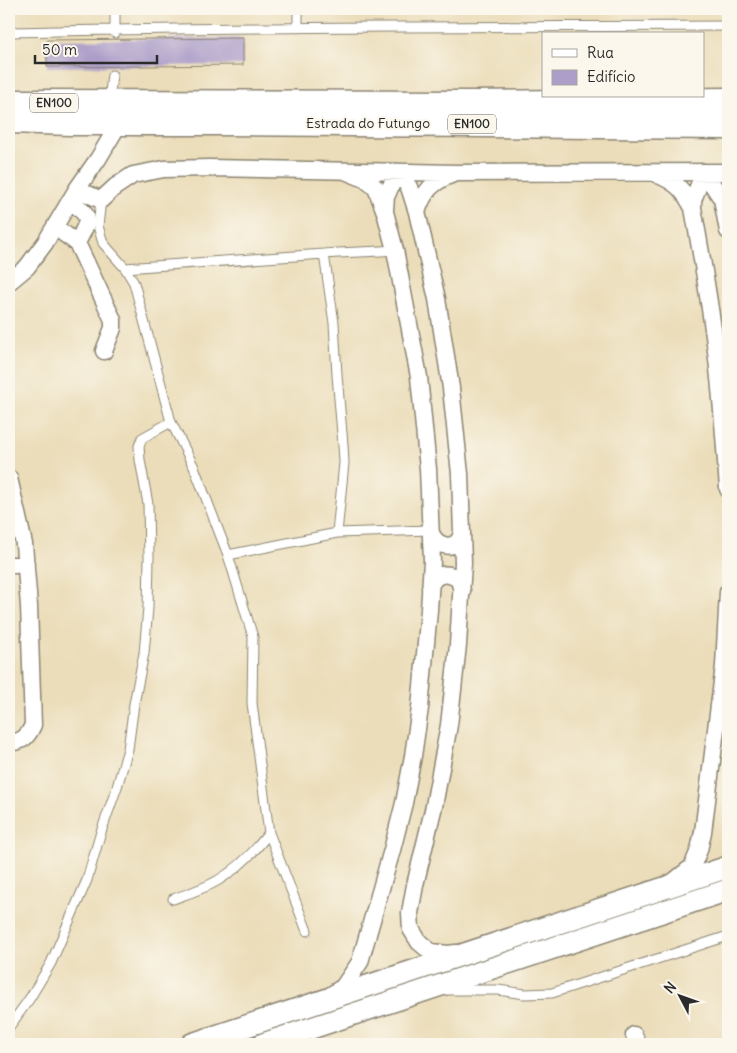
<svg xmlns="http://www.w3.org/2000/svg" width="737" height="1053" font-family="Delius,sans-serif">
<rect width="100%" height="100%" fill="#fbf7ec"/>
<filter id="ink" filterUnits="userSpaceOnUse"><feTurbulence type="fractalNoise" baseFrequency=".02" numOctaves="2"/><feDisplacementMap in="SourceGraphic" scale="10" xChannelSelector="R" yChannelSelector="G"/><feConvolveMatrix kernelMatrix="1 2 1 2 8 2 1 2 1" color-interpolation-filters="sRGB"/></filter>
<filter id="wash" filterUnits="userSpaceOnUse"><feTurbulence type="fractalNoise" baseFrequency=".0096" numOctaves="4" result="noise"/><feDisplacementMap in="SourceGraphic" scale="20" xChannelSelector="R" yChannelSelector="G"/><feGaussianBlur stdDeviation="1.12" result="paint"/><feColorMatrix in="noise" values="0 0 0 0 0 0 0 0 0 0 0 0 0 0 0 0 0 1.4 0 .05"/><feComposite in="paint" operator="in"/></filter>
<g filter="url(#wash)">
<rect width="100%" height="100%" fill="#ebddb9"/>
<g id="blocks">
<path fill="#ac9dc9" d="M 243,38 L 243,65 L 47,67 L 47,40 Z"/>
</g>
</g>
<g filter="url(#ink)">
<use href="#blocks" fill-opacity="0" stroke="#8b8472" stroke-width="1"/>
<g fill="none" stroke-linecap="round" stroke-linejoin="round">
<g stroke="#8b8472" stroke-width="11">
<path id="service" d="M 115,9 L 115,33
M 298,9 L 298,28
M 9,32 C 249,26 488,27 728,26
M 109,102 L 112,75
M 101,200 L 98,226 L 103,243 L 125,268 L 134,283 L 171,422 L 194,467 L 228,555 L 253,637 L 252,703 L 269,833 L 307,931
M 125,268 L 324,254
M 337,533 L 430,530
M 228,555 L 337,533 L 344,463 L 343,445 L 337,375 L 334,323 L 324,254 C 348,252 372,252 395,250
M 173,899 C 187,894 203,889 217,881 C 238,869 255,851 269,833
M 447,990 L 498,990 L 525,994 L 552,993 L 728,936
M 9,1027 L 30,998 L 51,963 L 87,880 L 100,835 L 117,787 L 128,749 L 134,704 L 144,653 L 148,608 L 149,557 L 148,504 L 140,460 L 139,446 L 142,438 L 171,422"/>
</g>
<g stroke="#8b8472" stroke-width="19">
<path id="minor" d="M 397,172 L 409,187 L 417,212 L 437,299 L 451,388 L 460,474 L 463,563 L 458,645 L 449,725 L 434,806 L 415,885 L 410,913 L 411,929 L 419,942 L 431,952 L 448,954 L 456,953
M 704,172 L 693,200 L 693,208 C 702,258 711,309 717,359 C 722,403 725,446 728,489
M 704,172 L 722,199 L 728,231
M 656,174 C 676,182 683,189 693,208
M 77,189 L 101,200 L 115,187 L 133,175 L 164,169 L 209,168 L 457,173 L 728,172
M 71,200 C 92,220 90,217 77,243
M 385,210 L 386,197 L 397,172
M 417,212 C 424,191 432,182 453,174
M 55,227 L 77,243 L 113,320 L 113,328 L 104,351
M 9,282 L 27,267 L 45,243 L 77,189 L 98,159 L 120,122
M 9,478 L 24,544 L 29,606 L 33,725 C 27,738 23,741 9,743
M 430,530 C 435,549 459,552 462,532
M 9,565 L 26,564
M 430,588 C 433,573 448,571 459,580 L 462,591
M 673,882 L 692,867 L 699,850 L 703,832 L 724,666 L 728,592
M 331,995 L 343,987 L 360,962 L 392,850 L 404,803 L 413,756 L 420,708 L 429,610 L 432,561 L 428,469 L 419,377 L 395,250 L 385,212 L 376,188 L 365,179 L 345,171
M 634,1035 L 638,1044"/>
</g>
<g stroke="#8b8472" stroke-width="24">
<path id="tertiary" d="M 192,1044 L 728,867
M 263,1044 L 728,890"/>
</g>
<g stroke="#8b8472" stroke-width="29">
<path id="primary" d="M 14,103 L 475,104 L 728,101
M 9,120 L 71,122 L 216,122 L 728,126"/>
</g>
<use href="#service" stroke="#fff" stroke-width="9"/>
<use href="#minor" stroke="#fff" stroke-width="16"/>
<use href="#tertiary" stroke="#fff" stroke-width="21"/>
<use href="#primary" stroke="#fff" stroke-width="26"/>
</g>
</g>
<g text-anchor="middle" stroke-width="4" stroke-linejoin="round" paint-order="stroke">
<g fill="#fbf7ec" stroke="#696865" stroke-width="1">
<rect x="30" y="93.5" width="48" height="19" rx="4"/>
<rect x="448" y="114.5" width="48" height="19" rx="4"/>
</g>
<g font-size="12" font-weight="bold" fill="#2b2b2b">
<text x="54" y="107">EN100</text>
<text x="472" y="128">EN100</text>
</g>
<g font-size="14" fill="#2b2b2b" stroke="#fbf7ec">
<text x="368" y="128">Estrada do Futungo</text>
</g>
</g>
<rect width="737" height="1053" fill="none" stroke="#fbf7ec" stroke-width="30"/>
<rect x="542" y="32" width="162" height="65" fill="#fbf7ec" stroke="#a8a59f"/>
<rect x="552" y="49" width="25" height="8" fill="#ffffff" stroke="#a8a59f"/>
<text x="587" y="58" font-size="15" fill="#2b2b2b">Rua</text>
<rect x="552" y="70" width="25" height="15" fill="#ac9dc9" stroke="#a8a59f"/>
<text x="587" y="82" font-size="15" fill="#2b2b2b">Edifício</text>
<g transform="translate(680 996) rotate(311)" stroke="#fbf7ec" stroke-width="4" paint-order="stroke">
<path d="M0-4L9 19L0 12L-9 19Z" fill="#2b2b2b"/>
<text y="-8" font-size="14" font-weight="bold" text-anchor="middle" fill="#2b2b2b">N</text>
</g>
<path d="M35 55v8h122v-8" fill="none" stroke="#2b2b2b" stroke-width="2.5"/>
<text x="42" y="55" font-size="15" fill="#2b2b2b" stroke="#fbf7ec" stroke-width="4" paint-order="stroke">50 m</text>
</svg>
